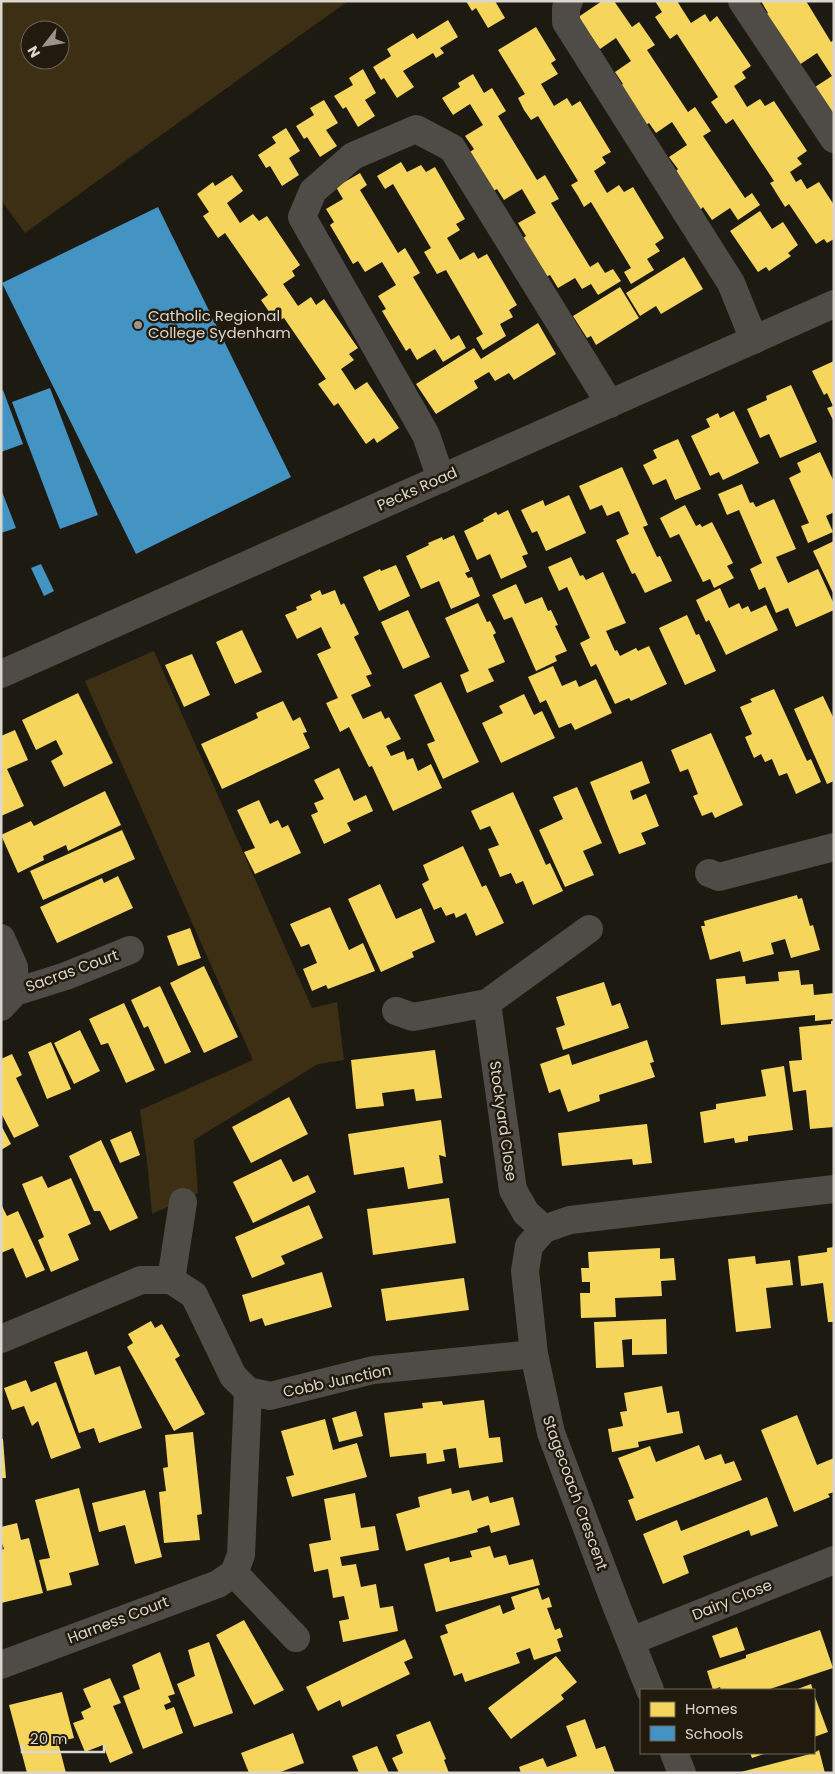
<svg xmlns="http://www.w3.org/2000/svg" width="835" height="1774" font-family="Poppins,sans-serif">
<rect width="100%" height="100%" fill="#1d1a12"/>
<path fill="#3d2f14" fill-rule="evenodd" d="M 1,1 L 348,1 L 25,233 L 1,200 ZM 30,30 L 60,30 L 60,60 L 30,60 Z
M 154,651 L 312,1008 L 337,1002 L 344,1060 L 318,1064 L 194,1140 L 198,1193 L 152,1214 L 148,1169 L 140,1110 L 253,1060 L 85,681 Z"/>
<path fill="#f6d55c" d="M 466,1 L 495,1 L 505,18 L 488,28 L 476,8 L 472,11 Z
M 602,1 L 614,1 L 632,27 L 639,22 L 655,45 L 647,50 L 688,112 L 695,107 L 711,131 L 703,136 L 745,198 L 752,193 L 760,205 L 738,220 L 730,208 L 712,220 L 703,207 L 700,210 L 675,172 L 678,169 L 669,157 L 687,145 L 672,122 L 656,133 L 649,123 L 644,126 L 618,87 L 623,84 L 615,72 L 631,61 L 616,38 L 600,49 L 591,36 L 574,20 Z
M 655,1 L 677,1 L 691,23 L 705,14 L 710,22 L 717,16 L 751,66 L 742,72 L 746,78 L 734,86 L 747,107 L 760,99 L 765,106 L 774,101 L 807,151 L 797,158 L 802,164 L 790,172 L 796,182 L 801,179 L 807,189 L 819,182 L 834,205 L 834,239 L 827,243 L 824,239 L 816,244 L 789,204 L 785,207 L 770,183 L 774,181 L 733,119 L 726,124 L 711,102 L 718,97 L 677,34 L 670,39 L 655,17 L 662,12 Z
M 761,1 L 806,1 L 831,42 L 834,40 L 834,126 L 815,87 L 832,76 L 817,53 L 799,65 L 763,16 L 768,13 Z
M 448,20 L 458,37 L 440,48 L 444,53 L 436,58 L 433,53 L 403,71 L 414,87 L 397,98 L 384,78 L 381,80 L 373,67 L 391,56 L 387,49 L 413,33 L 417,39 Z
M 536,27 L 556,60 L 551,63 L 558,74 L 541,84 L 554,106 L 567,98 L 572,106 L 580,101 L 611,152 L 602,157 L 606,163 L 594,171 L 607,193 L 619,185 L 624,192 L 633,187 L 664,238 L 655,244 L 660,251 L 647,259 L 654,270 L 631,284 L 624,272 L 631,268 L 591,202 L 584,207 L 578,196 L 571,185 L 578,181 L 538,116 L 531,120 L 524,110 L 518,98 L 525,94 L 498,50 Z
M 363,69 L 376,93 L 365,100 L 375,116 L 358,127 L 346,107 L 343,109 L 334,96 L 353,85 L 349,78 Z
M 473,74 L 484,93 L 492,88 L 506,111 L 498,116 L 537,180 L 545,175 L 559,199 L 551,203 L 590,267 L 598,262 L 605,273 L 613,269 L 621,281 L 598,295 L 591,284 L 582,289 L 575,278 L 558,288 L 550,275 L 546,277 L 523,238 L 526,236 L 518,223 L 536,213 L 522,189 L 504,200 L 497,189 L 493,191 L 470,152 L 474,149 L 465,136 L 483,125 L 470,104 L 453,115 L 442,98 L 460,87 L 458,83 Z
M 324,100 L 338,123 L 326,130 L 337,146 L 320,157 L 307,137 L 304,139 L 296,126 L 314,115 L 310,108 Z
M 286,128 L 300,151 L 289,158 L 299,175 L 282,186 L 270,166 L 266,168 L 258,155 L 276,143 L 272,137 Z
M 401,162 L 407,172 L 421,165 L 426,172 L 435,167 L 465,219 L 456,224 L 460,230 L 447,238 L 460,260 L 474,252 L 478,259 L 487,254 L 517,305 L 509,310 L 513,317 L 500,324 L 506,336 L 483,350 L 476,338 L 483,334 L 446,270 L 437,274 L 424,252 L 431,248 L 393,184 L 385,189 L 377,176 Z
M 360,173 L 367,185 L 360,190 L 398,253 L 405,248 L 420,273 L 413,277 L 451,340 L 459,335 L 466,348 L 443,362 L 435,349 L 417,360 L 410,348 L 406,351 L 382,311 L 386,309 L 378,296 L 396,285 L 382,262 L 365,272 L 358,261 L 353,264 L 330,225 L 334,222 L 326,209 L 343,199 L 336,187 Z
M 232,175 L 243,191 L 227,203 L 240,223 L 253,214 L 259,221 L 267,216 L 300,265 L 292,271 L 295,276 L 283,284 L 298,306 L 311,297 L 316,305 L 324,299 L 358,348 L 349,354 L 354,360 L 341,369 L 355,390 L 367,382 L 399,428 L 377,443 L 374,438 L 366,444 L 338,403 L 334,406 L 318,384 L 326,379 L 284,318 L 276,322 L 261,300 L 268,295 L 225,233 L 218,238 L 203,216 L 209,212 L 197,194 L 213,182 L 215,186 Z
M 760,211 L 772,229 L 783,222 L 798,245 L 788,253 L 791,256 L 769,271 L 766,267 L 758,272 L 730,231 Z
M 684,257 L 703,289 L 661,314 L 656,306 L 640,316 L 626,293 Z
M 620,287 L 639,318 L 596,345 L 591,336 L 587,338 L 573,316 Z
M 538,323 L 556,354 L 514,380 L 509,373 L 495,381 L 489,372 L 474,381 L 478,388 L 436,414 L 416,384 L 474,348 L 481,359 Z
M 834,361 L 834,422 L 827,408 L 833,406 L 827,393 L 824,395 L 812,371 Z
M 791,385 L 817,442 L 780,458 L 769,434 L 760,438 L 747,409 L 767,400 L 766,396 Z
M 734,411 L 759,463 L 723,480 L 719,472 L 710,476 L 691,436 L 710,427 L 706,419 L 718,413 L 720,418 Z
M 678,439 L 701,489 L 675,500 L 666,479 L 653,485 L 643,465 L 657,458 L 653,450 Z
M 820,452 L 834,482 L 834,512 L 826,516 L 833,532 L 808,543 L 801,526 L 809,523 L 789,478 L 801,472 L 797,463 Z
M 622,467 L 648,525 L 643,527 L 657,557 L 660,556 L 672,581 L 645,593 L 635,573 L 632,574 L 616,540 L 629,534 L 619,511 L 607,516 L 602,505 L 590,510 L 579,486 Z
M 742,484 L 750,503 L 753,502 L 756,507 L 774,499 L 796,549 L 776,557 L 788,583 L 818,569 L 834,604 L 834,610 L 796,627 L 788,608 L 776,613 L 765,587 L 759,590 L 750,569 L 762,563 L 739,510 L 727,515 L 718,494 Z
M 569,495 L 586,533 L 546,551 L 537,531 L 532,533 L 521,510 L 543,500 L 545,506 Z
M 685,505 L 696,526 L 700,524 L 702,527 L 712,522 L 733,563 L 727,566 L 734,578 L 714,588 L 710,579 L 703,582 L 679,534 L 670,538 L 660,518 Z
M 508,510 L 528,554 L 522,556 L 527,567 L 501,579 L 490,554 L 477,560 L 464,531 L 484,521 L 483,519 L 496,512 L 498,515 Z
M 454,535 L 470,571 L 465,573 L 468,578 L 472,577 L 480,596 L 451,609 L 439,581 L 421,589 L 406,556 L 429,545 L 428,543 L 442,537 L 443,540 Z
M 834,541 L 834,595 L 813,551 Z
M 571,557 L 580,576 L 583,575 L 586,580 L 603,572 L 626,623 L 606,631 L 615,651 L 617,650 L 620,656 L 636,648 L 638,651 L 649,646 L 667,684 L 631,701 L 629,698 L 615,704 L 596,664 L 591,667 L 580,643 L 590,638 L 567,587 L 559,591 L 548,567 Z
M 396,565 L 410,596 L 379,611 L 363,577 L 380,569 L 381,571 Z
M 516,584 L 525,604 L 542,597 L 548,611 L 551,610 L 558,625 L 555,626 L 567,651 L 555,656 L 557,661 L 536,671 L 512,617 L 504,620 L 492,595 Z
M 720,588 L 729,608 L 739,603 L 742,609 L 748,606 L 751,612 L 766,605 L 778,630 L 726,655 L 709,620 L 706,622 L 696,600 Z
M 320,590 L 322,595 L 335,590 L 341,605 L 344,603 L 359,634 L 354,637 L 372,674 L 366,676 L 371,686 L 351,695 L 363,719 L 381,711 L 385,719 L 389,717 L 401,739 L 386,746 L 391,756 L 404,751 L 407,760 L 413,758 L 418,771 L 431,764 L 442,788 L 393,811 L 372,766 L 369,767 L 349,727 L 340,732 L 326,703 L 338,698 L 317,654 L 331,648 L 321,627 L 297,639 L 285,615 L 297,610 L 296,607 L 312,600 L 310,595 Z
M 478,603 L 487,622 L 490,621 L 496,633 L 493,635 L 505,662 L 488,669 L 494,681 L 467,693 L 460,675 L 469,671 L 445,618 Z
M 408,610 L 430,657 L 403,669 L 381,622 Z
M 687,615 L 696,635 L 699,634 L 716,671 L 685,685 L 659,628 Z
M 242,630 L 262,672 L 235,684 L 216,642 Z
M 192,654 L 210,695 L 184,707 L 165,665 Z
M 553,666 L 562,686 L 576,680 L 579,687 L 596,679 L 612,713 L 575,730 L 571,723 L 559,728 L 546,700 L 540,703 L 528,677 Z
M 441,682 L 479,762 L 443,779 L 427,744 L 435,741 L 414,695 Z
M 774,689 L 807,761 L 811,759 L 821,782 L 796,794 L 787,773 L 779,776 L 772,759 L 765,762 L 761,754 L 754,758 L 745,737 L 752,734 L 740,707 L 752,702 L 750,699 Z
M 78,693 L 113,763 L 64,787 L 51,761 L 63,754 L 56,740 L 36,750 L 22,720 Z
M 524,694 L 534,715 L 542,711 L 555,738 L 501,763 L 482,723 L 503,713 L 499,706 Z
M 823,696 L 834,719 L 834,781 L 827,784 L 794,709 Z
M 283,701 L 293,721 L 300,717 L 307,732 L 303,733 L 310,748 L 222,789 L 201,744 L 258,718 L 256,713 Z
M 15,730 L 28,760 L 7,769 L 24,806 L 1,816 L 1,736 Z
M 711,733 L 743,805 L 715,818 L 712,812 L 702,816 L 693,796 L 698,794 L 688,769 L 680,772 L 671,750 Z
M 642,761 L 650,783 L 630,791 L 633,800 L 646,794 L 659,826 L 641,833 L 646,844 L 619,854 L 590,782 Z
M 339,768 L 354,801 L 366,795 L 373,811 L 347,823 L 351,831 L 324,844 L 311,815 L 318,812 L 314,803 L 324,799 L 314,780 Z
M 577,787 L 602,843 L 583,851 L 594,875 L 565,887 L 539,830 L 563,819 L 553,797 Z
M 105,791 L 121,825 L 68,851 L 66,845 L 43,856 L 44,860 L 18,873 L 1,835 L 31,821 L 34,826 Z
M 513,792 L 546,865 L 550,863 L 563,891 L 533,905 L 523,881 L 516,884 L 511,873 L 500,877 L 488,849 L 499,845 L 490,826 L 480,830 L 471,811 Z
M 259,800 L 270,824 L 278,820 L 282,828 L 288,825 L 301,853 L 255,874 L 244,852 L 255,848 L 237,810 Z
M 122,830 L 135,859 L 43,900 L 30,871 Z
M 463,846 L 482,887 L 486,885 L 504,923 L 476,936 L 466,913 L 456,918 L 454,913 L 446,916 L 441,907 L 434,910 L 422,884 L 429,880 L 423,865 Z
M 118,876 L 133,908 L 57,943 L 40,907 L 102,878 L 104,883 Z
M 380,884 L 396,919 L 421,908 L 435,942 L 412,952 L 414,957 L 381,972 L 348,899 Z
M 797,895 L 798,899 L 802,898 L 810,926 L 813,925 L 820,950 L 791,958 L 785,939 L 771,943 L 774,954 L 743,962 L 740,951 L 710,960 L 701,926 L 705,926 L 704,921 Z
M 330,907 L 349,950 L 363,943 L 375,971 L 328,989 L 326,985 L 312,991 L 303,969 L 317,963 L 309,944 L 301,947 L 290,924 Z
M 190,928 L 201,958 L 178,966 L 167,936 Z
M 204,966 L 238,1037 L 204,1053 L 170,983 Z
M 799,970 L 801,985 L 813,984 L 814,995 L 834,993 L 834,1019 L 815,1021 L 815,1015 L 721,1025 L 716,979 L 745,976 L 746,984 L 779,981 L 778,972 Z
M 604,982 L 612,1006 L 620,1003 L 629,1028 L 563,1050 L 556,1028 L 565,1025 L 556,997 Z
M 160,986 L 191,1052 L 165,1064 L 148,1026 L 144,1028 L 131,1000 Z
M 124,1003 L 155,1070 L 126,1083 L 108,1043 L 101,1045 L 89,1019 Z
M 831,1021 L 834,1021 L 834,1127 L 810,1129 L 806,1090 L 793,1092 L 789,1061 L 802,1060 L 799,1027 L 831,1024 Z
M 80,1030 L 100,1071 L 74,1084 L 54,1043 Z
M 647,1040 L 654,1062 L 650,1063 L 655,1077 L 599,1095 L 600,1101 L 568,1112 L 560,1089 L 549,1093 L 540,1064 L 569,1054 L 572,1065 Z
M 51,1042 L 71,1089 L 47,1099 L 28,1052 Z
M 435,1050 L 442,1098 L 416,1101 L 414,1089 L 382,1093 L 384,1106 L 356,1109 L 351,1060 Z
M 12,1054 L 22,1075 L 16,1078 L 39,1126 L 14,1138 L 1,1113 L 1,1059 Z
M 784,1066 L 793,1130 L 748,1136 L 748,1141 L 735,1143 L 734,1138 L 704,1143 L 700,1112 L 716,1109 L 716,1104 L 766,1096 L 761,1070 Z
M 289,1097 L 308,1134 L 251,1163 L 232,1127 Z
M 441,1120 L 446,1157 L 439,1155 L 443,1183 L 408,1189 L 404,1167 L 354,1175 L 348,1134 Z
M 647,1124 L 652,1163 L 633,1165 L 632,1159 L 562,1166 L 558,1133 Z
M 1,1125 L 11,1144 L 1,1150 Z
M 131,1131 L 140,1155 L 120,1163 L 110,1140 Z
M 101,1140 L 138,1218 L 110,1231 L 100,1211 L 94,1211 L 69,1156 Z
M 281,1159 L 293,1182 L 308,1175 L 316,1192 L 253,1223 L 233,1182 Z
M 42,1176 L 48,1188 L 71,1178 L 91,1224 L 68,1234 L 79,1260 L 51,1272 L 38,1240 L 44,1237 L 22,1184 Z
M 449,1198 L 456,1243 L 373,1255 L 367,1209 Z
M 1,1204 L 7,1216 L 18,1211 L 45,1270 L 26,1278 L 13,1248 L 1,1253 Z
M 309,1205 L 323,1238 L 281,1256 L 285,1264 L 252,1278 L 235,1237 Z
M 834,1247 L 834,1322 L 828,1322 L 823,1283 L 801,1286 L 798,1256 L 827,1252 L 827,1248 Z
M 660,1248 L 660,1259 L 674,1258 L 676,1280 L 661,1281 L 662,1296 L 615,1298 L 616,1317 L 581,1318 L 580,1293 L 590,1293 L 590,1282 L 582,1282 L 581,1268 L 589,1268 L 588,1252 Z
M 755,1256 L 756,1264 L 790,1260 L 793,1285 L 766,1288 L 771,1328 L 736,1332 L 728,1259 Z
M 322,1272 L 332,1307 L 265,1326 L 262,1318 L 250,1322 L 242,1295 Z
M 464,1278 L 469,1310 L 386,1321 L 381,1289 Z
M 666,1319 L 667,1354 L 632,1355 L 632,1339 L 622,1340 L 624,1367 L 596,1368 L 594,1322 Z
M 151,1321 L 155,1328 L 162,1324 L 180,1356 L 175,1359 L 205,1414 L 174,1431 L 127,1347 L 133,1343 L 128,1334 Z
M 87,1351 L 95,1375 L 120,1366 L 142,1428 L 99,1443 L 94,1428 L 79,1433 L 54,1362 Z
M 26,1380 L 31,1392 L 56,1382 L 81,1448 L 51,1459 L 38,1421 L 32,1426 L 24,1406 L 12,1410 L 4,1388 Z
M 662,1386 L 667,1413 L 679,1411 L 683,1433 L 638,1442 L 639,1447 L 612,1452 L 608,1429 L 623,1426 L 620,1412 L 627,1411 L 624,1393 Z
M 484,1400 L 489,1438 L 500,1437 L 503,1462 L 459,1468 L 456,1448 L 443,1450 L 445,1461 L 427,1464 L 426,1453 L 390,1457 L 384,1413 L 423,1408 L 422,1403 L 442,1401 L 443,1405 Z
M 356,1411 L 363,1436 L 339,1442 L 332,1418 Z
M 797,1415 L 817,1465 L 834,1458 L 834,1492 L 828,1494 L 830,1497 L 794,1512 L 761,1430 Z
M 325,1419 L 333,1450 L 357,1443 L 367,1477 L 292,1497 L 286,1477 L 294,1475 L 281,1431 Z
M 193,1432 L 202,1514 L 197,1515 L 200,1540 L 164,1543 L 159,1492 L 166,1491 L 163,1468 L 168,1467 L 165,1435 Z
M 1,1439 L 3,1439 L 6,1478 L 1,1478 Z
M 699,1445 L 705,1460 L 721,1454 L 725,1464 L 734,1461 L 742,1480 L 636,1521 L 628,1500 L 634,1498 L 618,1458 L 650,1446 L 656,1462 Z
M 79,1488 L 99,1565 L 69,1573 L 72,1585 L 47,1591 L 39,1560 L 50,1558 L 35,1500 Z
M 451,1488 L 452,1494 L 469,1490 L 472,1501 L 488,1496 L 490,1503 L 513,1497 L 520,1525 L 491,1533 L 489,1525 L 477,1529 L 478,1532 L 406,1551 L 396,1514 L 420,1507 L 418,1497 Z
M 145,1490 L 162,1557 L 135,1564 L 125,1525 L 99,1532 L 92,1503 Z
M 355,1493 L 361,1528 L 375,1526 L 379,1550 L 340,1557 L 342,1566 L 356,1564 L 361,1587 L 376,1584 L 380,1608 L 393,1606 L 398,1631 L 343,1642 L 339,1621 L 349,1619 L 344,1596 L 333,1598 L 328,1569 L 314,1572 L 309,1544 L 331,1540 L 324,1499 Z
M 767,1497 L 778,1526 L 751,1536 L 749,1530 L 683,1556 L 689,1573 L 663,1584 L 643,1534 L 677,1520 L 681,1531 Z
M 17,1523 L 21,1540 L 29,1538 L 43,1593 L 1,1603 L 1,1550 L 4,1549 L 1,1540 L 1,1527 Z
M 490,1546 L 494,1558 L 506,1555 L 509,1565 L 533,1559 L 540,1585 L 436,1612 L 424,1564 L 449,1557 L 450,1562 L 472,1557 L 470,1551 Z
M 538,1588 L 542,1600 L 549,1597 L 552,1607 L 547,1608 L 555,1630 L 560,1628 L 563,1637 L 557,1639 L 561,1651 L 534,1660 L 530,1648 L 516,1653 L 520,1663 L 465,1682 L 462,1673 L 454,1676 L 440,1636 L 448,1633 L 445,1625 L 500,1605 L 503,1614 L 515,1609 L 511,1597 Z
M 244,1620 L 284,1690 L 254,1705 L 216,1635 Z
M 737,1627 L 745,1650 L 720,1658 L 712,1636 Z
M 820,1630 L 833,1668 L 767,1690 L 721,1690 L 720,1687 L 713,1690 L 707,1671 L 746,1658 L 746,1655 Z
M 405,1639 L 413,1658 L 404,1662 L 410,1674 L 342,1707 L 340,1700 L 318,1711 L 306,1687 Z
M 209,1642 L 233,1713 L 194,1727 L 177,1684 L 195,1676 L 188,1650 Z
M 160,1652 L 175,1694 L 168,1696 L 171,1702 L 164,1705 L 166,1710 L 174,1707 L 183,1733 L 143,1749 L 123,1696 L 140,1689 L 132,1665 Z
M 556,1656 L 577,1682 L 561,1695 L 564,1699 L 511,1739 L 488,1708 Z
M 110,1678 L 121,1703 L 113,1706 L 133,1753 L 110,1763 L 103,1745 L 85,1752 L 73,1723 L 84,1719 L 81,1712 L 91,1707 L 83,1689 Z
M 811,1684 L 813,1690 L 795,1690 Z
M 62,1692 L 74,1738 L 58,1742 L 66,1773 L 27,1773 L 9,1705 Z
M 814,1694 L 828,1732 L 814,1737 Z
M 585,1719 L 596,1749 L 605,1746 L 615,1773 L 521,1773 L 519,1767 L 543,1758 L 547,1767 L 577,1756 L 566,1726 Z
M 430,1721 L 446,1759 L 444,1760 L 449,1773 L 399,1773 L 392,1758 L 403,1753 L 396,1735 Z
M 293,1733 L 304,1763 L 278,1773 L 249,1773 L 241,1753 Z
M 377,1746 L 389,1773 L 359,1773 L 352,1756 Z
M 819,1750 L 825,1773 L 737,1773 L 814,1753 Z
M 750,1753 L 767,1753 L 752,1758 Z"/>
<path fill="#4393c3" d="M 158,207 L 291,477 L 136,554 L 2,283 Z
M 50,388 L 98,515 L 60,529 L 12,402 Z
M 3,390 L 23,444 L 1,452 L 1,391 Z
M 1,489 L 16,528 L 1,533 Z
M 41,564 L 54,591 L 44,596 L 31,568 Z"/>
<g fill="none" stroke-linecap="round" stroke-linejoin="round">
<path stroke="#4f4b46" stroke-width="28" d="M 569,1 L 566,8 L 566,22 L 731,283 L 754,340
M 742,1 L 834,139
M 441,479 L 426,435 L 302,217 L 313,191 L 353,156 L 416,129 L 452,148 L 610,404
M 1,674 L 834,304
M 709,873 L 719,877 L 834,847
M 1,938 L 14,967 L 15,992 L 1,1007
M 15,992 L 66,976 L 130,950
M 487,1003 L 513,1190 L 526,1213 L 544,1229
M 396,1011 L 413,1017 L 487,1003 L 589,929
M 171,1280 L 183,1202
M 1,1339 L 141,1280 L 171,1280 L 194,1295 L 233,1376 L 248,1391 L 270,1396 L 373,1370 L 534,1354
M 234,1573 L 296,1638
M 631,1641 L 834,1560
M 1,1665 L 218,1584 L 234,1573 L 241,1555 L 248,1391
M 650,1690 L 616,1605 L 551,1433 L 534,1354 L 525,1271 L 529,1246 L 544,1229 L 570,1220 L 834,1189
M 674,1753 L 682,1773"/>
</g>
<circle fill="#99958c" stroke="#221b0d" stroke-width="2" cx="138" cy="325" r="5"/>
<g text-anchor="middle" stroke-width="5" stroke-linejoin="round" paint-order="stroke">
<g font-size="15" fill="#dcd7ce" stroke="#221b0d" text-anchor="start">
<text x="148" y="321">Catholic Regional<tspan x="148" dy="17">College Sydenham</tspan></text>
</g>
<g font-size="15" fill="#dcd7ce" stroke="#221b0d">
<text transform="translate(417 489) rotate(-24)" y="5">Pecks Road</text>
<text transform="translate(72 971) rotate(-20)" y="5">Sacras Court</text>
<text transform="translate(503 1121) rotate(82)" y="5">Stockyard Close</text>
<text transform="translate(337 1381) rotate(-12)" y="5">Cobb Junction</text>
<text transform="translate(575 1493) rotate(70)" y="5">Stagecoach Crescent</text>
<text transform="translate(732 1600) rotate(-22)" y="5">Dairy Close</text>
<text transform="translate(118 1620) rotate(-21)" y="5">Harness Court</text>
</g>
</g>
<rect width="835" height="1774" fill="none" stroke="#dcd7ce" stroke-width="5"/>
<rect x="640" y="1689" width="175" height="65" fill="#221b0d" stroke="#6c665a"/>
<rect x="650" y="1702" width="25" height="15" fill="#f6d55c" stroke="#6c665a"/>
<text x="685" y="1714" font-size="15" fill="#dcd7ce">Homes</text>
<rect x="650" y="1726" width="25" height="15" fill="#4393c3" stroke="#6c665a"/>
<text x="685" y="1739" font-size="15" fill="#dcd7ce">Schools</text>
<g transform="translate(45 45) rotate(239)"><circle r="24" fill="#221b0d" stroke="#6c665a"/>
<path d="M0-4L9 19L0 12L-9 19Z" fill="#99958c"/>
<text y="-8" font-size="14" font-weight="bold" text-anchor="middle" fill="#dcd7ce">N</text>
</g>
<path d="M22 1744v8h82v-8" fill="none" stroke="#dcd7ce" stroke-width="2.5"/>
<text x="30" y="1744" font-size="15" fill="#dcd7ce" stroke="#221b0d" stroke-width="4" paint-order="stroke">20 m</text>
</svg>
